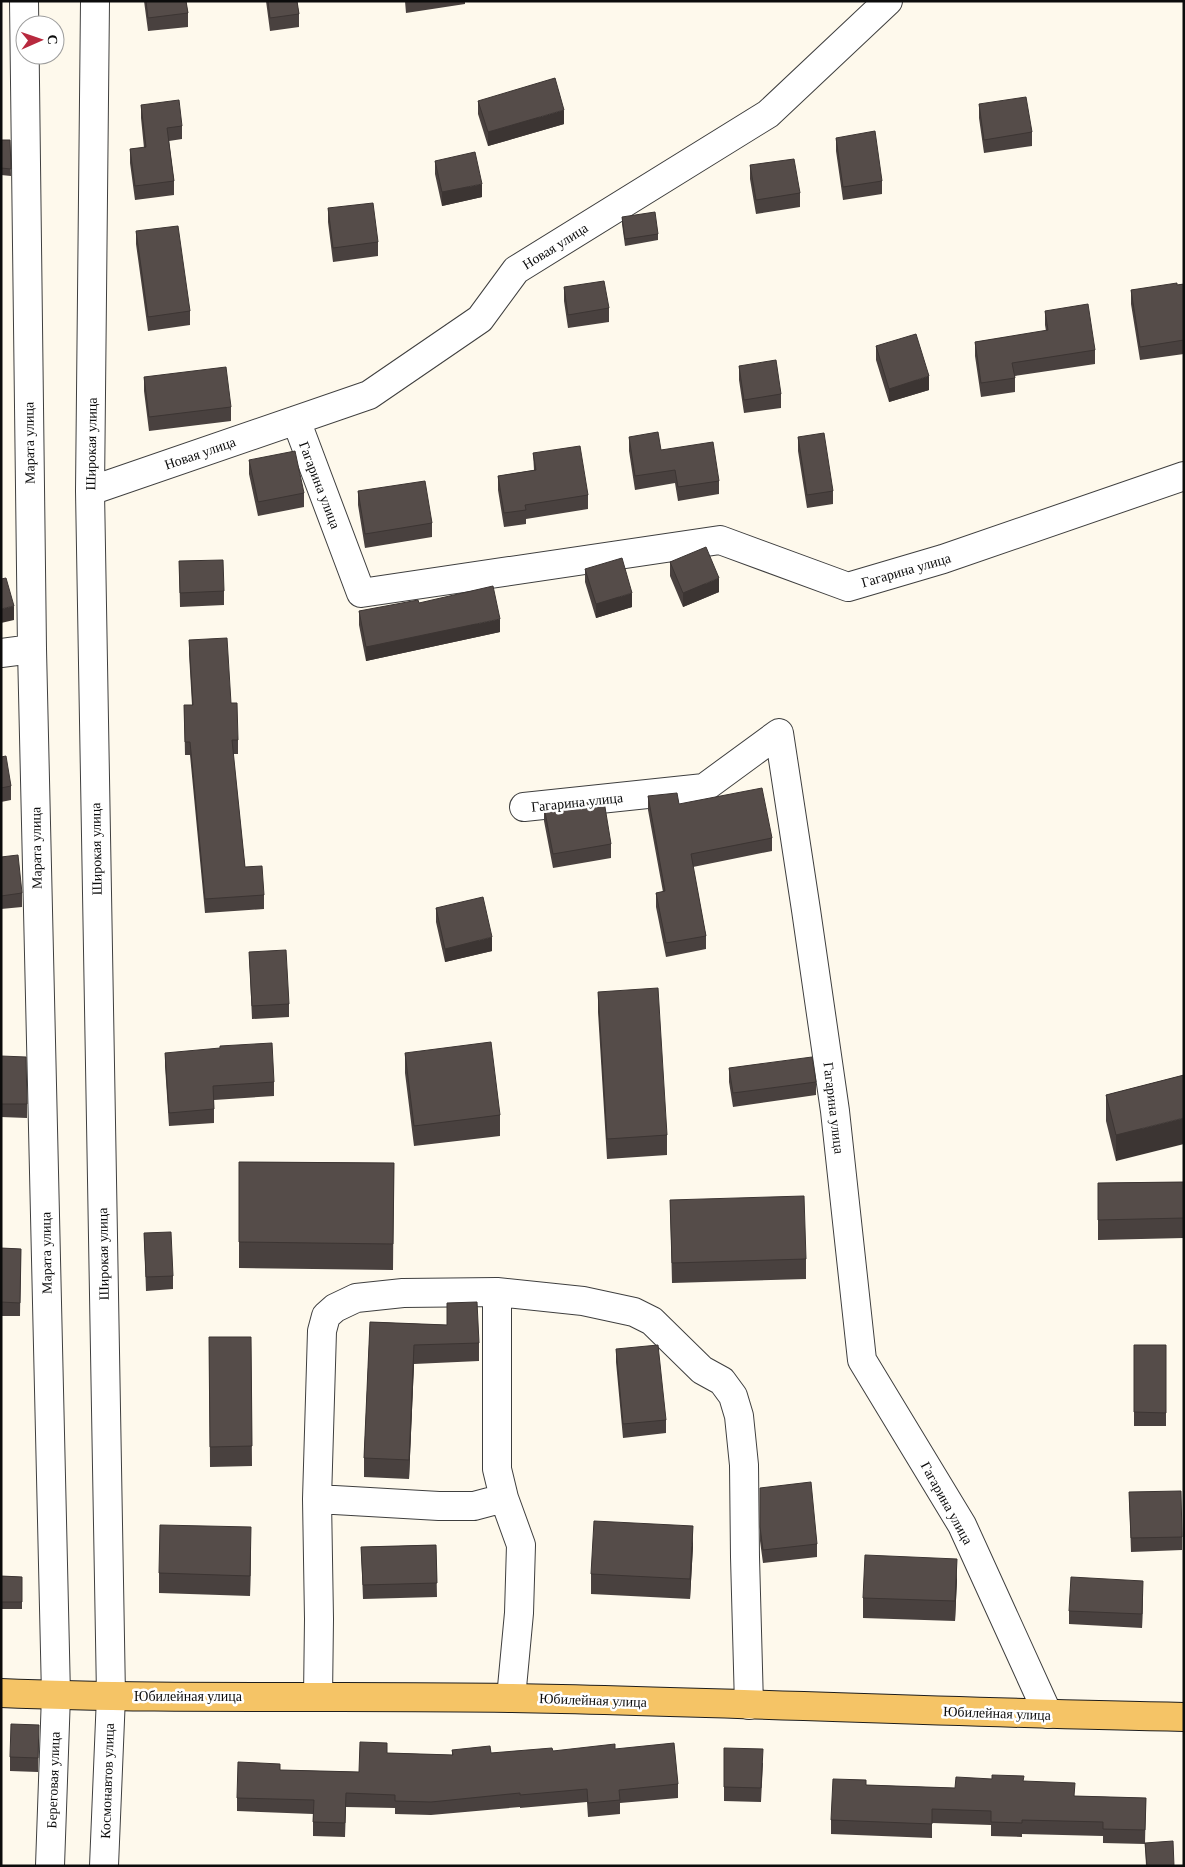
<svg xmlns="http://www.w3.org/2000/svg" width="1185" height="1867" font-family="Georgia,serif">
<rect width="100%" height="100%" fill="#fef9ec"/>
<g fill="none" stroke-linecap="round" stroke-linejoin="round">
<g stroke="#3f3f3f" stroke-width="30">
<path id="minor" d="M 24,1 L 32,649 L 56,1695 L 50,1866
M 95,1 L 90,491 L 111,1696 L 104,1866
M 296,420 L 361,593 L 720,540 L 848,587 L 943,559 L 1184,476
M 90,491 L 369,395 L 480,319 L 516,270 L 768,114 L 888,1
M 1,653 L 32,649
M 524,807 L 704,788 L 779,733 L 806,910 L 835,1111 L 862,1360 L 962,1525 L 1048,1714
M 497,1292 L 497,1469 L 504,1498 L 521,1545 L 519,1613 L 511,1698
M 317,1499 L 439,1506 L 474,1506 L 504,1498
M 318,1697 L 319,1619 L 317,1499 L 322,1331 L 326,1316 L 335,1308 L 356,1298 L 403,1293 L 497,1292 L 583,1301 L 634,1312 L 652,1321 L 702,1370 L 722,1381 L 733,1396 L 739,1416 L 744,1465 L 745,1557 L 749,1705"/>
</g>
<g stroke="#1d1d1d" stroke-width="30">
<path id="major" d="M 1,1693 C 171,1700 342,1695 512,1698 C 736,1702 960,1713 1184,1717"/>
</g>
<use href="#minor" stroke="#fff" stroke-width="28"/>
<use href="#major" stroke="#f5c466" stroke-width="28"/>
</g>
<path fill="#49413f" d="M 144,1 L 186,1 L 188,13 L 188,27 L 148,31 Z
M 266,1 L 297,1 L 299,14 L 299,27 L 270,31 Z
M 405,1 L 465,1 L 465,4 L 406,13 Z
M 478,101 L 564,124 L 488,146 L 478,114 Z
M 979,104 L 1032,132 L 1032,146 L 984,153 L 979,118 Z
M 141,105 L 182,126 L 182,139 L 169,141 L 174,181 L 174,195 L 135,200 L 130,163 L 130,149 L 144,148 L 141,118 Z
M 836,138 L 882,181 L 882,194 L 843,200 L 836,151 Z
M 1,140 L 10,140 L 11,176 L 1,175 Z
M 435,161 L 482,197 L 442,206 L 435,174 Z
M 750,165 L 800,193 L 800,207 L 756,214 L 750,179 Z
M 328,208 L 378,242 L 378,256 L 333,262 L 328,222 Z
M 622,217 L 658,234 L 658,240 L 625,246 L 622,224 Z
M 136,231 L 190,311 L 190,325 L 148,331 L 136,244 Z
M 1184,284 L 1184,354 L 1140,360 L 1131,304 L 1131,290 Z
M 564,287 L 609,308 L 609,322 L 568,328 L 564,301 Z
M 1045,311 L 1095,350 L 1095,364 L 1015,376 L 1015,392 L 981,397 L 975,356 L 975,342 L 1046,331 L 1045,325 Z
M 876,346 L 929,390 L 889,402 L 876,360 Z
M 739,366 L 781,394 L 781,408 L 744,413 L 739,380 Z
M 144,377 L 231,407 L 231,421 L 149,431 L 144,391 Z
M 629,437 L 661,450 L 719,481 L 719,494 L 678,501 L 675,483 L 635,490 L 629,451 Z
M 798,437 L 833,491 L 833,504 L 807,508 L 798,451 Z
M 533,453 L 588,495 L 588,509 L 526,519 L 526,524 L 504,527 L 498,490 L 498,476 L 534,470 Z
M 249,460 L 304,493 L 304,507 L 258,516 L 249,474 Z
M 358,491 L 432,523 L 432,537 L 365,548 L 358,505 Z
M 179,561 L 224,591 L 224,605 L 180,607 Z
M 670,562 L 719,592 L 683,607 L 670,576 Z
M 585,569 L 632,607 L 596,618 L 585,582 Z
M 419,603 L 500,632 L 366,661 L 359,625 L 359,611 Z
M 189,640 L 231,703 L 238,740 L 238,754 L 233,754 L 245,867 L 264,895 L 264,909 L 205,913 L 190,755 L 185,755 L 184,705 L 192,705 L 189,654 Z
M 1,757 L 11,786 L 11,800 L 1,802 Z
M 648,796 L 679,804 L 772,838 L 772,851 L 693,867 L 706,936 L 706,949 L 666,957 L 656,907 L 656,893 L 663,892 L 648,810 Z
M 544,807 L 611,844 L 611,858 L 553,868 L 544,821 Z
M 1,857 L 22,893 L 22,907 L 1,909 Z
M 436,908 L 492,951 L 445,962 L 436,922 Z
M 249,952 L 289,1004 L 289,1017 L 252,1019 Z
M 598,992 L 667,1135 L 667,1155 L 607,1159 L 598,1012 Z
M 165,1053 L 274,1082 L 274,1096 L 214,1100 L 214,1123 L 169,1126 L 165,1066 Z
M 405,1053 L 500,1115 L 500,1136 L 414,1146 L 405,1073 Z
M 1,1056 L 27,1104 L 27,1118 L 1,1117 Z
M 729,1068 L 816,1082 L 816,1095 L 733,1107 L 729,1082 Z
M 1184,1075 L 1116,1161 L 1106,1121 L 1106,1095 Z
M 239,1162 L 394,1163 L 393,1270 L 239,1268 Z
M 1184,1182 L 1184,1238 L 1098,1240 L 1098,1183 Z
M 670,1200 L 806,1259 L 806,1279 L 672,1283 Z
M 144,1233 L 173,1276 L 173,1289 L 146,1291 Z
M 1,1248 L 21,1249 L 20,1316 L 1,1316 Z
M 447,1303 L 479,1343 L 479,1361 L 414,1364 L 409,1479 L 364,1477 L 364,1458 L 370,1322 L 447,1325 Z
M 209,1337 L 251,1337 L 252,1466 L 210,1467 Z
M 1134,1345 L 1166,1345 L 1166,1426 L 1134,1426 Z
M 616,1349 L 666,1420 L 666,1433 L 623,1438 L 616,1362 Z
M 760,1488 L 817,1544 L 817,1557 L 763,1563 L 760,1541 Z
M 1129,1492 L 1182,1537 L 1182,1550 L 1131,1552 Z
M 436,1545 L 437,1597 L 363,1599 L 361,1547 Z
M 693,1546 L 690,1599 L 591,1594 L 591,1574 Z
M 251,1547 L 250,1596 L 159,1593 L 159,1573 Z
M 1,1576 L 22,1577 L 22,1609 L 1,1609 Z
M 957,1579 L 955,1621 L 863,1618 L 863,1598 Z
M 1143,1594 L 1142,1628 L 1069,1624 L 1069,1611 Z
M 39,1739 L 38,1772 L 10,1771 L 10,1757 Z
M 724,1748 L 763,1763 L 761,1802 L 724,1801 Z
M 615,1749 L 678,1784 L 678,1798 L 620,1803 L 620,1814 L 588,1817 L 587,1802 L 520,1808 L 520,1807 L 431,1815 L 395,1814 L 395,1808 L 346,1807 L 345,1837 L 313,1836 L 313,1814 L 237,1811 L 237,1798 L 280,1770 L 359,1772 L 387,1753 L 452,1755 L 452,1750 L 491,1753 Z
M 1024,1781 L 1075,1796 L 1146,1798 L 1145,1843 L 1174,1866 L 1146,1866 L 1145,1844 L 1103,1843 L 1103,1836 L 1022,1834 L 1022,1837 L 991,1836 L 991,1825 L 932,1823 L 932,1838 L 831,1834 L 831,1820 L 866,1785 L 955,1788 Z"/>
<path fill="#3c3533" d="M 564,110 L 564,124 L 488,146 L 488,132 Z
M 482,184 L 482,197 L 442,206 L 442,192 Z
M 929,376 L 929,390 L 889,402 L 889,389 Z
M 719,578 L 719,592 L 683,607 L 683,593 Z
M 632,593 L 632,607 L 596,618 L 596,604 Z
M 14,606 L 14,620 L 1,623 L 1,609 Z
M 500,619 L 500,632 L 366,661 L 366,647 Z
M 492,937 L 492,951 L 445,962 L 445,949 Z
M 1184,1118 L 1184,1144 L 1116,1161 L 1116,1135 Z
M 414,1345 L 414,1364 L 409,1479 L 409,1460 Z
M 693,1526 L 693,1546 L 690,1599 L 690,1579 Z
M 251,1527 L 251,1547 L 250,1596 L 250,1576 Z
M 957,1559 L 957,1579 L 955,1621 L 955,1601 Z
M 1143,1581 L 1143,1594 L 1142,1628 L 1142,1614 Z"/>
<path fill="#554c49" stroke="#3c3533" d="M 146,1 L 186,1 L 188,13 L 148,18 Z
M 268,1 L 297,1 L 299,14 L 270,18 Z
M 555,78 L 564,110 L 488,132 L 478,101 Z
M 1026,97 L 1032,132 L 984,140 L 979,104 Z
M 179,100 L 182,126 L 167,128 L 174,181 L 135,186 L 130,149 L 146,147 L 141,105 Z
M 875,131 L 882,181 L 843,187 L 836,138 Z
M 1,140 L 10,140 L 11,169 L 1,168 Z
M 475,152 L 482,184 L 442,192 L 435,161 Z
M 794,159 L 800,193 L 756,200 L 750,165 Z
M 373,203 L 378,242 L 333,248 L 328,208 Z
M 655,212 L 658,234 L 625,239 L 622,217 Z
M 178,226 L 190,311 L 148,317 L 136,231 Z
M 604,281 L 609,308 L 568,315 L 564,287 Z
M 1177,283 L 1177,285 L 1184,284 L 1184,340 L 1140,347 L 1131,290 Z
M 1088,304 L 1095,350 L 1012,363 L 1015,378 L 981,383 L 975,342 L 1048,330 L 1045,311 Z
M 916,334 L 929,376 L 889,389 L 876,346 Z
M 776,360 L 781,394 L 744,400 L 739,366 Z
M 226,367 L 231,407 L 149,417 L 144,377 Z
M 658,432 L 661,450 L 713,442 L 719,481 L 678,487 L 675,470 L 635,476 L 629,437 Z
M 824,433 L 833,491 L 807,495 L 798,437 Z
M 580,446 L 588,495 L 525,505 L 526,510 L 504,513 L 498,476 L 536,470 L 533,453 Z
M 295,451 L 304,493 L 258,502 L 249,460 Z
M 425,481 L 432,523 L 365,534 L 358,491 Z
M 706,547 L 719,578 L 683,593 L 670,562 Z
M 622,558 L 632,593 L 596,604 L 585,569 Z
M 223,560 L 224,591 L 180,593 L 179,561 Z
M 6,578 L 14,606 L 1,609 L 1,579 Z
M 493,586 L 500,619 L 366,647 L 359,611 L 418,600 L 419,603 Z
M 227,638 L 231,703 L 237,703 L 238,740 L 232,740 L 245,867 L 262,866 L 264,895 L 205,899 L 190,742 L 185,742 L 184,705 L 193,705 L 189,640 Z
M 6,756 L 11,786 L 1,788 L 1,757 Z
M 762,788 L 772,838 L 691,854 L 706,936 L 666,943 L 656,893 L 665,891 L 648,796 L 677,793 L 679,804 Z
M 604,801 L 611,844 L 553,854 L 544,807 Z
M 18,855 L 22,893 L 1,896 L 1,857 Z
M 483,897 L 492,937 L 445,949 L 436,908 Z
M 286,950 L 289,1004 L 252,1006 L 249,952 Z
M 658,988 L 667,1135 L 607,1139 L 598,992 Z
M 491,1042 L 500,1115 L 414,1126 L 405,1053 Z
M 272,1043 L 274,1082 L 213,1086 L 214,1109 L 169,1113 L 165,1053 L 220,1048 L 220,1046 Z
M 1,1056 L 26,1057 L 27,1104 L 1,1104 Z
M 812,1057 L 816,1082 L 733,1093 L 729,1068 Z
M 1184,1075 L 1184,1118 L 1116,1135 L 1106,1095 Z
M 239,1162 L 394,1163 L 393,1244 L 239,1242 Z
M 1184,1182 L 1184,1218 L 1098,1220 L 1098,1183 Z
M 804,1196 L 806,1259 L 672,1263 L 670,1200 Z
M 171,1232 L 173,1276 L 146,1277 L 144,1233 Z
M 1,1248 L 21,1249 L 20,1303 L 1,1302 Z
M 477,1302 L 479,1343 L 414,1345 L 409,1460 L 364,1458 L 370,1322 L 447,1325 L 447,1303 Z
M 209,1337 L 251,1337 L 252,1446 L 210,1447 Z
M 658,1345 L 666,1420 L 623,1424 L 616,1349 Z
M 1134,1345 L 1166,1345 L 1166,1413 L 1134,1412 Z
M 811,1482 L 817,1544 L 763,1550 L 760,1527 L 760,1488 Z
M 1181,1491 L 1182,1537 L 1131,1538 L 1129,1492 Z
M 594,1521 L 693,1526 L 690,1579 L 591,1574 Z
M 160,1525 L 251,1527 L 250,1576 L 159,1573 Z
M 436,1545 L 437,1583 L 363,1585 L 361,1547 Z
M 865,1555 L 957,1559 L 955,1601 L 863,1598 Z
M 1,1576 L 22,1577 L 22,1602 L 1,1602 Z
M 1071,1577 L 1143,1581 L 1142,1614 L 1069,1611 Z
M 11,1724 L 39,1725 L 38,1758 L 10,1757 Z
M 360,1742 L 387,1743 L 387,1753 L 453,1755 L 452,1750 L 490,1746 L 491,1753 L 552,1748 L 553,1751 L 615,1744 L 615,1749 L 674,1743 L 678,1784 L 619,1790 L 620,1800 L 588,1803 L 587,1789 L 520,1795 L 520,1793 L 431,1802 L 395,1801 L 395,1795 L 346,1793 L 345,1823 L 313,1822 L 314,1800 L 237,1798 L 238,1762 L 280,1764 L 280,1770 L 359,1772 Z
M 724,1748 L 763,1749 L 761,1788 L 724,1787 Z
M 992,1775 L 1024,1776 L 1023,1781 L 1075,1783 L 1074,1796 L 1146,1798 L 1145,1830 L 1103,1829 L 1103,1822 L 1022,1820 L 1022,1823 L 991,1822 L 991,1811 L 932,1809 L 932,1824 L 831,1820 L 833,1779 L 866,1780 L 866,1785 L 955,1788 L 956,1777 L 992,1779 Z
M 1173,1841 L 1174,1866 L 1147,1866 L 1145,1843 Z"/>
<g text-anchor="middle" stroke-width="5" stroke-linejoin="round" paint-order="stroke">
<g font-size="14" fill="#0c0c0c" stroke="#fff">
<text transform="translate(555 246) rotate(-32)" y="5">Новая улица</text>
<text transform="translate(29 443) rotate(-91)" y="5">Марата улица</text>
<text transform="translate(91 444) rotate(-89)" y="5">Широкая улица</text>
<text transform="translate(200 453) rotate(-19)" y="5">Новая улица</text>
<text transform="translate(320 485) rotate(69)" y="5">Гагарина улица</text>
<text transform="translate(906 570) rotate(-16)" y="5">Гагарина улица</text>
<text transform="translate(577 802) rotate(-6)" y="5">Гагарина улица</text>
<text transform="translate(36 848) rotate(-91)" y="5">Марата улица</text>
<text transform="translate(96 849) rotate(-91)" y="5">Широкая улица</text>
<text transform="translate(834 1108) rotate(83)" y="5">Гагарина улица</text>
<text transform="translate(46 1253) rotate(-91)" y="5">Марата улица</text>
<text transform="translate(103 1254) rotate(-91)" y="5">Широкая улица</text>
<text transform="translate(947 1503) rotate(61)" y="5">Гагарина улица</text>
<text x="188" y="1701">Юбилейная улица</text>
<text transform="translate(593 1700) rotate(2)" y="5">Юбилейная улица</text>
<text transform="translate(997 1713) rotate(2)" y="5">Юбилейная улица</text>
<text transform="translate(53 1780) rotate(-88)" y="5">Береговая улица</text>
<text transform="translate(107 1781) rotate(-88)" y="5">Космонавтов улица</text>
</g>
</g>
<rect width="1185" height="1867" fill="none" stroke="#0c0c0c" stroke-width="5"/>
<g transform="translate(40 40) rotate(88)"><circle r="24" fill="#ffffff" stroke="#9e9e9e"/>
<path d="M0-4L9 19L0 12L-9 19Z" fill="#b8293e"/>
<text y="-8" font-size="14" font-weight="bold" text-anchor="middle" fill="#0c0c0c">С</text>
</g>
</svg>
